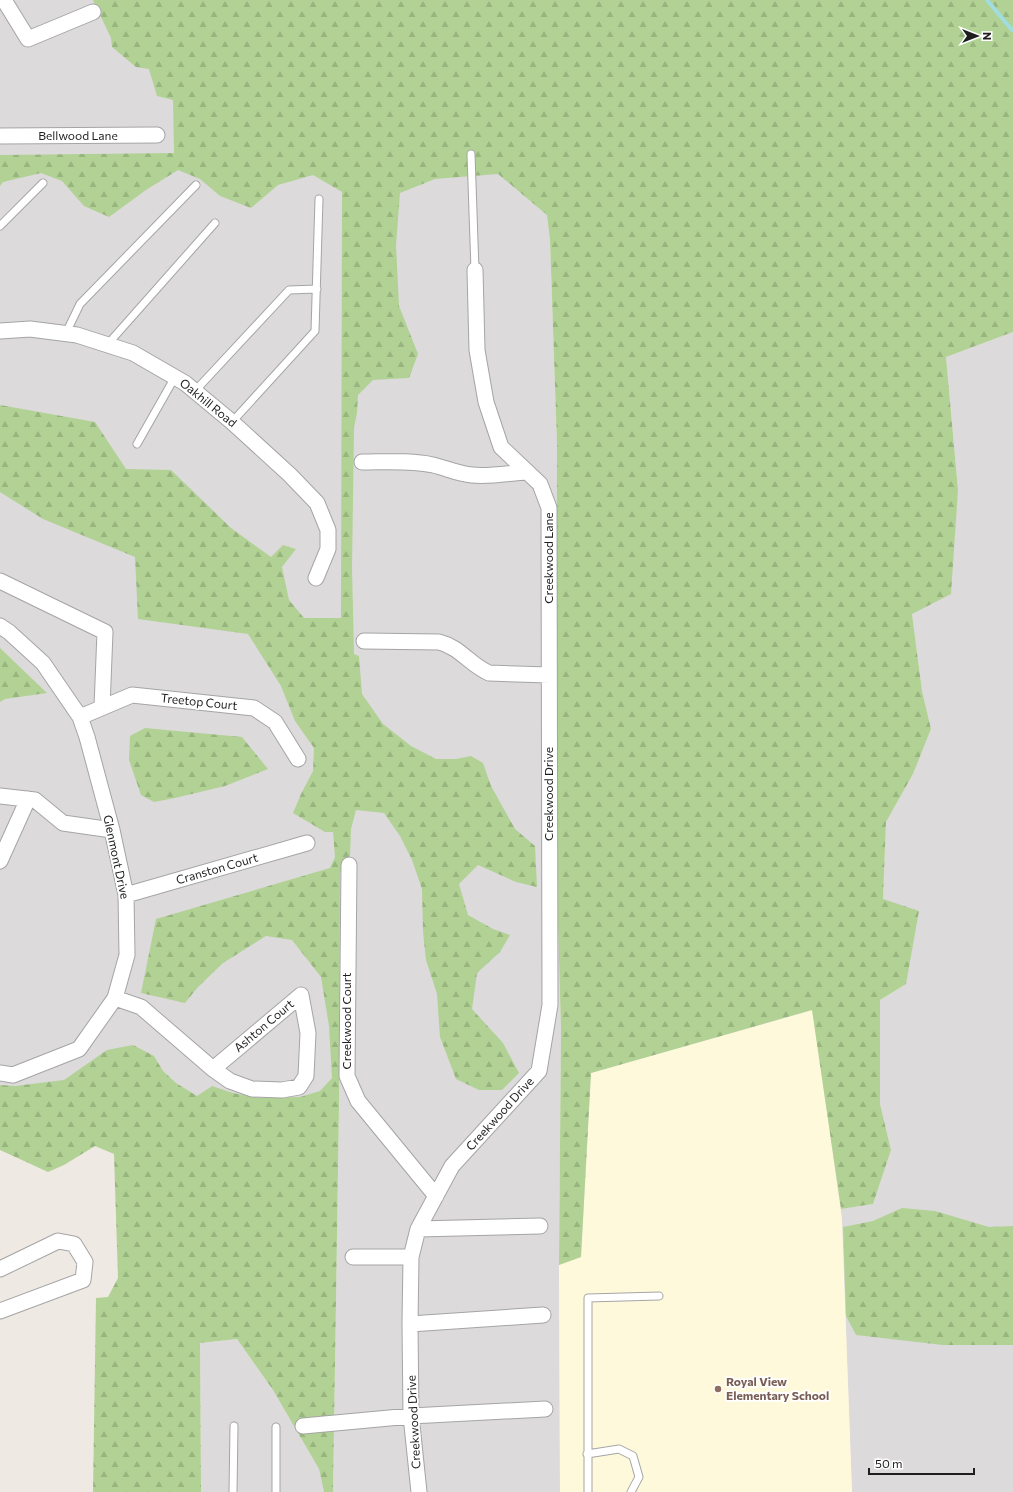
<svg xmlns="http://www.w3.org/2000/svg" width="1013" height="1492" font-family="Commissioner,sans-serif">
<defs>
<pattern id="forest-firs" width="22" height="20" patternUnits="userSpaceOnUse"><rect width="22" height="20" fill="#b1d294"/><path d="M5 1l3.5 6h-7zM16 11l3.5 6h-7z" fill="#98b47f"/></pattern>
</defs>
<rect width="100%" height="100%" fill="#efe9e3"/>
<path fill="#dcdadb" d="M 0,0 L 172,0 L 541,159 L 550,240 L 557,444 L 556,856 L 561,1029 L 559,1265 L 560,1492 L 333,1492 L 339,1105 L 0,1109 Z
M 1013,332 L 1013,1492 L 852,1492 L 841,1209 L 873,1204 L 891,1150 L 880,1104 L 880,1000 L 906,984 L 883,899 L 886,822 L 913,774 L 931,729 L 922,691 L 912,614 L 958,490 L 946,357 Z
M 237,1339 L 273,1390 L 319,1469 L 324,1492 L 201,1492 L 200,1343 Z"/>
<path fill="#fff9dc" d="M 813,1010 L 842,1220 L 852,1492 L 560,1492 L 559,1265 L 581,1257 L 591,1073 Z"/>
<path fill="url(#forest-firs)" d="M 93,0 L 1013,0 L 1013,332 L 946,357 L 958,490 L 951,594 L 912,614 L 922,691 L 931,729 L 913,774 L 886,822 L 883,899 L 919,911 L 906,984 L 880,1000 L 880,1104 L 891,1150 L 873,1204 L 841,1209 L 812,1010 L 591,1073 L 581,1257 L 559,1265 L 561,1029 L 556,856 L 557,444 L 550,240 L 547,215 L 498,174 L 435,179 L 400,193 L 396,245 L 399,306 L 418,354 L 409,378 L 373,380 L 358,395 L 357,413 L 354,427 L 352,568 L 354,654 L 359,656 L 362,694 L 383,724 L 411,746 L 436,759 L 456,759 L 471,756 L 483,763 L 491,786 L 515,829 L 535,846 L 537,887 L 516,882 L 478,865 L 459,884 L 468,915 L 493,929 L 510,935 L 500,952 L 477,973 L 472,1009 L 503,1043 L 519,1073 L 502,1090 L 479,1090 L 456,1079 L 440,1037 L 437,994 L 426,960 L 423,932 L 422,889 L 412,860 L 400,836 L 384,813 L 356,810 L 351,829 L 350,856 L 340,873 L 339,1105 L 333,1492 L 324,1492 L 319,1469 L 273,1390 L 237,1339 L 200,1343 L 201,1492 L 93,1492 L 96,1298 L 108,1297 L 118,1278 L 114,1154 L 95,1146 L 64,1165 L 48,1172 L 0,1150 L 0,1085 L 15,1086 L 64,1080 L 107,1050 L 133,1045 L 154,1056 L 163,1071 L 176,1083 L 197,1096 L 212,1086 L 233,1093 L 260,1098 L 300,1097 L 320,1091 L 332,1078 L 329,1026 L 321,977 L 292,940 L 266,936 L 223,963 L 198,987 L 185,1003 L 141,993 L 156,919 L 330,868 L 335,857 L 333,832 L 325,832 L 293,813 L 301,794 L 313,771 L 314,748 L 295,721 L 281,686 L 248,634 L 138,619 L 135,557 L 43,519 L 0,492 L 0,405 L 95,422 L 126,469 L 171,470 L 231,528 L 271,557 L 283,545 L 296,549 L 282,567 L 289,600 L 304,618 L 341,618 L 342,192 L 313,175 L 278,185 L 251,208 L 220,196 L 200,179 L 178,170 L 146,190 L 109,217 L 84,206 L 62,181 L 41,173 L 3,182 L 0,186 L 0,155 L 174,153 L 173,100 L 157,96 L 149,69 L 136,67 L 112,47 L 111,38 Z
M 0,648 L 47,693 L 5,699 L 0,702 Z
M 145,728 L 242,737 L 268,769 L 225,786 L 175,798 L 154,802 L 141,795 L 129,760 L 130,736 Z
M 902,1208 L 935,1211 L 989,1227 L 1013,1226 L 1013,1345 L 943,1345 L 856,1335 L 846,1316 L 843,1227 L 873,1221 Z"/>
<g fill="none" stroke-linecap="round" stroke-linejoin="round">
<path stroke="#a0dce0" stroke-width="4" d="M 987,0 L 1012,30"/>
<g stroke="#a5a5a5" stroke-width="9">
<path id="service" d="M 471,154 L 475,270
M 0,226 L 43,183
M 66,333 L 80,304 L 196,185
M 107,345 L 215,223
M 195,391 L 289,290 L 317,289
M 232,422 L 315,331 L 319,199
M 137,444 L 175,377
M 587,1454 L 619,1449 L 633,1456 L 639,1477 L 631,1492
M 233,1492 L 234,1426
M 276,1492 L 276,1427
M 588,1492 L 588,1298 L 659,1296"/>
</g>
<g stroke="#a5a5a5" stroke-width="17">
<path id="minor" d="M 4,0 L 28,39 L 93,12
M 0,136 L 157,135
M 0,331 L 30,329 L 77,335 L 133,353 L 185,383 L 232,422 L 290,475 L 317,503 L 328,530 L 328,549 L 316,578
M 362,462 C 385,462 410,460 433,465 C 446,468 458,474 472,475 C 490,477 509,473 527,472
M 0,581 L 105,632 L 102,707
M 0,626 L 9,632 L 43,663 L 80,717 L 87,737 L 112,830 L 126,895 L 127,955 L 115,998 L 79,1049 L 13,1075 L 0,1073
M 364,641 L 439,642 C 460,647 470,665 489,673 L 549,675
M 80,717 L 132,695 L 254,708 L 275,722 L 298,759
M 0,796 L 35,800 L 63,823 L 112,830
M 0,861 L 28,799
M 349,865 L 347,1076 L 358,1101 L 436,1196
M 126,895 L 307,843
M 115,998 L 141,1007 L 213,1069 L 230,1081 L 252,1089 L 282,1090 L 299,1087 L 306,1076 L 308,1033 L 301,995 L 213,1069
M 418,1229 L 540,1226
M 353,1257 L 411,1257
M 0,1269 L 58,1241 L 74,1244 L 85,1262 L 83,1280 L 0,1311
M 410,1324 L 543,1315
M 303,1426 L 411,1416 L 545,1409
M 419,1492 L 411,1416 L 410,1324 L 411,1257 L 418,1229 L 452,1166 L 539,1071 L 550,1005 L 549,508 L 540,484 L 501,447 L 486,402 L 477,350 L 475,270"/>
</g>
<use href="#service" stroke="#fff" stroke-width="7"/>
<use href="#minor" stroke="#fff" stroke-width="15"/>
</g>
<circle fill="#8d6e63" stroke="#fff" stroke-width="1.5" cx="718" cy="1389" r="4"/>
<g text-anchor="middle" stroke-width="3.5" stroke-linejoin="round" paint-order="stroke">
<g font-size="12" fill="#1e1e1e" stroke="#fff">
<text x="78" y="140">Bellwood Lane</text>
<text transform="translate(208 403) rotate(39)" y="4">Oakhill Road</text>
<text transform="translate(549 558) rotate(-90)" y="4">Creekwood Lane</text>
<text transform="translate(199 702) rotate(6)" y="4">Treetop Court</text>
<text transform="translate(549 794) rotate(-90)" y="4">Creekwood Drive</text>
<text transform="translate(116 857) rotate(78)" y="4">Glenmont Drive</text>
<text transform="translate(217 869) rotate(-16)" y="4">Cranston Court</text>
<text transform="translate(347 1021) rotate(-90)" y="4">Creekwood Court</text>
<text transform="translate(264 1026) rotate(-40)" y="4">Ashton Court</text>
<text transform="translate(500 1114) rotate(-48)" y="4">Creekwood Drive</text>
<text transform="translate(414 1422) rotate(-93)" y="4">Creekwood Drive</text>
</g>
<g font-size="12" font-weight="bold" fill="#785e54" stroke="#fff" text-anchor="start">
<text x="726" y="1386">Royal View<tspan x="726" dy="14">Elementary School</tspan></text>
</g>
</g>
<g transform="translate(977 36) rotate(90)" stroke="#ffffff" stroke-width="3" paint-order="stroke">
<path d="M0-3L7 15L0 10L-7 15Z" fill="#1e1e1e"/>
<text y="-6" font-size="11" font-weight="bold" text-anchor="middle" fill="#1e1e1e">N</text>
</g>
<path d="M869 1468v6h105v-6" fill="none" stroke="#1e1e1e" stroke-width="2"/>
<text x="875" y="1468" font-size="12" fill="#1e1e1e" stroke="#ffffff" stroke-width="3" paint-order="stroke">50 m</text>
</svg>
